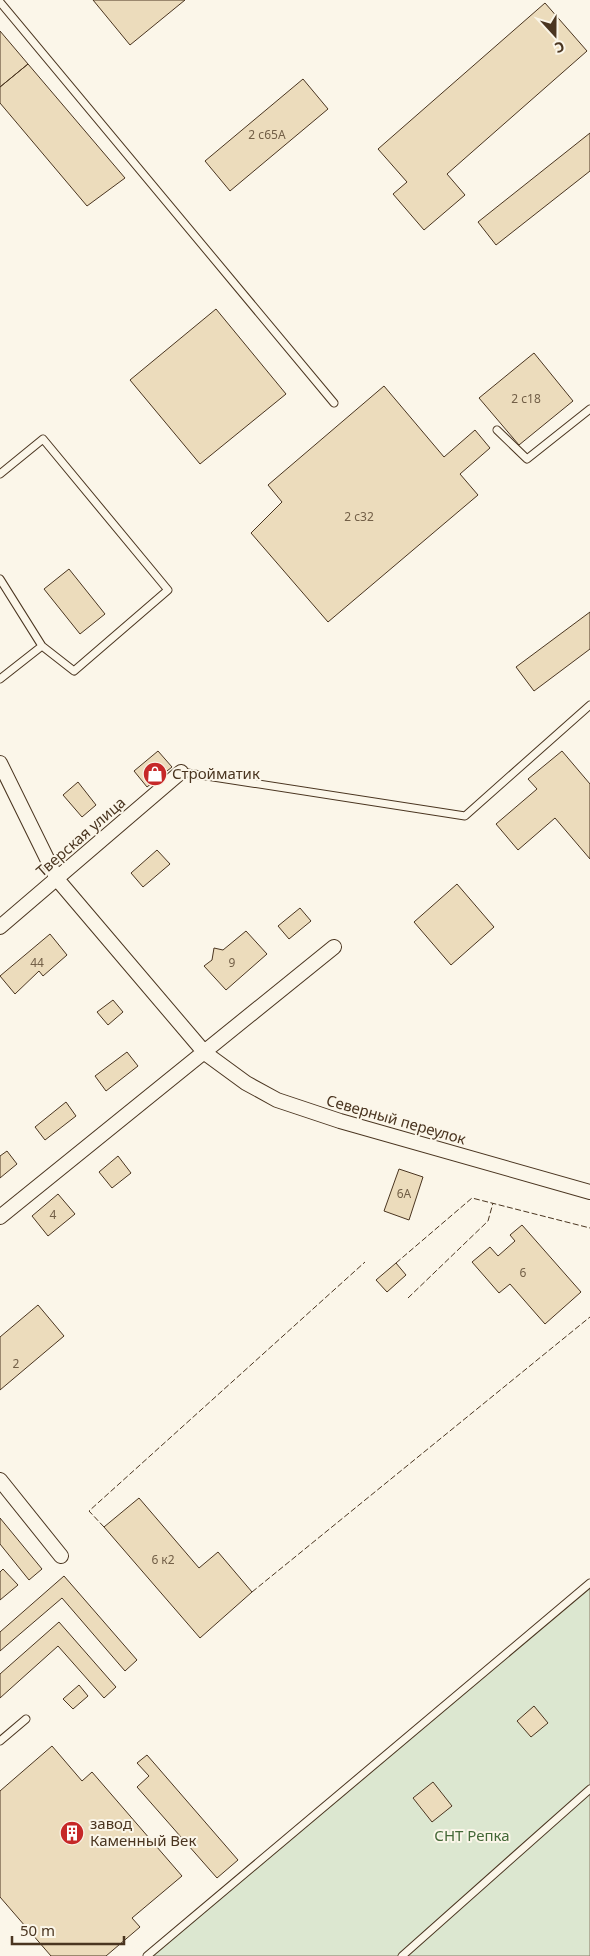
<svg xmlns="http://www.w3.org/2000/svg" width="590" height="1956" font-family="'Noto Sans',sans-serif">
<rect width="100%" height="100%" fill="#fbf6e9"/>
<path fill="#dce7d0" stroke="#887966" d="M 590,1580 L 590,1956 L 148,1956 Z"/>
<path fill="#ecdcbc" stroke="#4a3520" d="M 93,0 L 185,0 L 130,45 Z
M 545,3 L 587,51 L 447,174 L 465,195 L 424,230 L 393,194 L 407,182 L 378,149 Z
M 0,31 L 28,64 L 0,87 Z
M 28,64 L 125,178 L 87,206 L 0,103 L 0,87 Z
M 303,79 L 328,109 L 230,191 L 205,161 Z
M 590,133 L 590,171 L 496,245 L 478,222 Z
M 216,309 L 286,394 L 200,464 L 130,380 Z
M 534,353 L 573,401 L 519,445 L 479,398 Z
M 384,386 L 444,457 L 475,430 L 490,448 L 460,474 L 478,495 L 328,622 L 251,533 L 282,502 L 268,485 Z
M 69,569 L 105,614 L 80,634 L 44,589 Z
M 590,612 L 590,649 L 534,691 L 516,667 Z
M 158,751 L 172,767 L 147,787 L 134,771 Z
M 562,751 L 590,784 L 590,859 L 555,818 L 518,850 L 496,824 L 537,789 L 528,779 Z
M 78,782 L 96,805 L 82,817 L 63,795 Z
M 157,850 L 170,864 L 143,887 L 131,873 Z
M 457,884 L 494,927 L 451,965 L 414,922 Z
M 300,908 L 311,921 L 289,939 L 278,926 Z
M 246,931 L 267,954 L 226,990 L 204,966 L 212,960 L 214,948 L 223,950 Z
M 50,934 L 67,955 L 43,976 L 39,971 L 15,994 L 0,976 Z
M 113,1000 L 123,1012 L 108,1025 L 97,1012 Z
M 127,1052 L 138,1066 L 106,1091 L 95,1076 Z
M 66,1102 L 76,1116 L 45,1140 L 35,1127 Z
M 7,1151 L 17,1164 L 0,1178 L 0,1156 Z
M 118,1156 L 131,1173 L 112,1188 L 99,1172 Z
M 399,1169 L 423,1177 L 409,1220 L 384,1211 Z
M 58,1194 L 75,1214 L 48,1236 L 32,1216 Z
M 522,1225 L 581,1292 L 545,1324 L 510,1284 L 499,1293 L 472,1262 L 490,1247 L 498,1256 L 515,1241 L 510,1235 Z
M 396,1263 L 406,1275 L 387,1292 L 376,1280 Z
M 38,1305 L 64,1336 L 0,1390 L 0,1337 Z
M 139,1498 L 199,1568 L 218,1552 L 252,1592 L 200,1638 L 104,1527 Z
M 0,1518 L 42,1569 L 29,1580 L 0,1544 Z
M 3,1569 L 18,1585 L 0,1600 L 0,1572 Z
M 64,1576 L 137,1660 L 125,1671 L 62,1598 L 0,1651 L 0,1632 Z
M 59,1622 L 116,1687 L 104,1698 L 58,1646 L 0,1698 L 0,1674 Z
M 79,1685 L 88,1696 L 73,1709 L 63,1699 Z
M 534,1706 L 548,1723 L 531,1737 L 517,1721 Z
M 52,1746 L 82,1781 L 92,1772 L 182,1876 L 132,1918 L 140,1927 L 106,1956 L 51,1956 L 0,1897 L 0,1791 Z
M 147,1755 L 238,1860 L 217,1878 L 137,1787 L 149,1776 L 137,1763 Z
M 433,1782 L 452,1806 L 432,1822 L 413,1798 Z"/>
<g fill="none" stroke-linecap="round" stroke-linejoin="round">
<g stroke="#4a3520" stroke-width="9">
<path id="service" d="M 0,2 L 334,403
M 497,430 L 527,459 L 590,409
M 0,474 L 43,439 L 168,590 L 74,671 L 42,646 L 0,579
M 0,679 L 42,646
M 181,772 L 465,816 L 590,705
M 0,1741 L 26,1719
M 147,1956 L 590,1583
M 402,1956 L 590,1789"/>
</g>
<g stroke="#4a3520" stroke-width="16">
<path id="minor" d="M 0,763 L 57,879 L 205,1053 L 246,1083 L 277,1100 L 340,1121 L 590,1192
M 0,927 L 181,772
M 0,1217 L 334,947
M 0,1480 L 61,1556"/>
</g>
<use href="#service" stroke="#fbf6e9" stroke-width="7"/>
<use href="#minor" stroke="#fbf6e9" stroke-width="14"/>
<path stroke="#4a3520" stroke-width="1" stroke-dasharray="6 2.5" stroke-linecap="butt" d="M 396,1263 L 472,1198 L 590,1228
M 408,1298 L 488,1221 L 493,1203
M 104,1527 L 89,1511 L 365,1262
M 252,1592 L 590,1317"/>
</g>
<defs>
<g id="shop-disc" transform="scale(1.25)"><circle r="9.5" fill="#c62828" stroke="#fbf6e9"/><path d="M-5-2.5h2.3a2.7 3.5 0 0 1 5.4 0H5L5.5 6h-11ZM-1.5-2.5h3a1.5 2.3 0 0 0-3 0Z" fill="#fff"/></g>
<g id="building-disc" transform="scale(1.25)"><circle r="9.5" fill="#c62828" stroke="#fbf6e9"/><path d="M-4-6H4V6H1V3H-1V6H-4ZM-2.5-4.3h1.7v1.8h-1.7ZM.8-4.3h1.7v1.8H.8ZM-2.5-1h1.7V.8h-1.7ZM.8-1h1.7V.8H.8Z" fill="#fff"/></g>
</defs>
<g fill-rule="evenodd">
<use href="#shop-disc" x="155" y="774"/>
<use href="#building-disc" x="72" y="1833"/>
</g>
<g text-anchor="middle" stroke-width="4" stroke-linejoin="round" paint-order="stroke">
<g font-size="12" fill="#725f47">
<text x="267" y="139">2 с65А</text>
<text x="526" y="403">2 с18</text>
<text x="359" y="521">2 с32</text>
<text x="37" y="967">44</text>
<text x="232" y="967">9</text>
<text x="404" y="1198">6А</text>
<text x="53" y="1219">4</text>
<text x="523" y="1277">6</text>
<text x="16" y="1368">2</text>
<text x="163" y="1564">6 к2</text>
</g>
<g font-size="15" fill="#4a3520" stroke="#fbf6e9" text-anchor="start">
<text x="172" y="779">Стройматик</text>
<text x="90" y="1829">завод<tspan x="90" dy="17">Каменный Век</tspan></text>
</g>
<g font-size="15" fill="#4a3520" stroke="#fbf6e9">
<text transform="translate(81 837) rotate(-41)" y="5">Тверская улица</text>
<text transform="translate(396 1120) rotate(16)" y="5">Северный переулок</text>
</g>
<g font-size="15" fill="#436837" stroke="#fbf6e9">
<text x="472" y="1841">СНТ Репка</text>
</g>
</g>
<g transform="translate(555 35) rotate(159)" stroke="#fbf6e9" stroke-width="4" paint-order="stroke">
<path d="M0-4L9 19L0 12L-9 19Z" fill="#4a3520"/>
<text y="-8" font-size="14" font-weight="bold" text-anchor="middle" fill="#4a3520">С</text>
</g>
<path d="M12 1936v8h112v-8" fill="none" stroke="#4a3520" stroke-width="2.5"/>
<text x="20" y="1936" font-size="15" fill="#4a3520" stroke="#fbf6e9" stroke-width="4" paint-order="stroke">50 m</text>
</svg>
